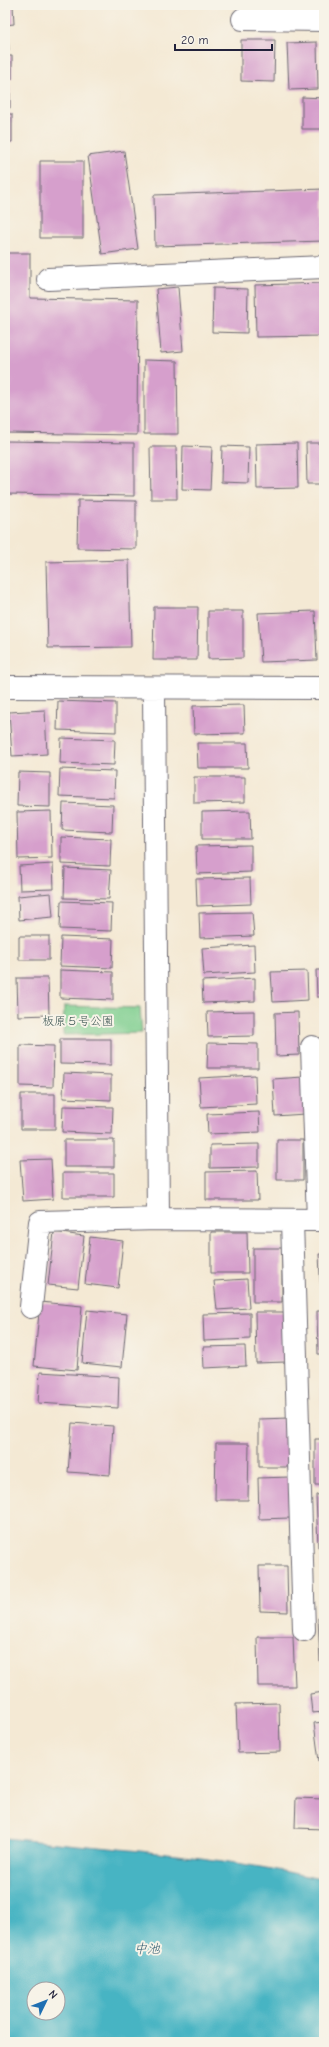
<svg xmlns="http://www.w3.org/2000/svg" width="329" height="2047" font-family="'Comic Neue','Klee One',sans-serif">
<rect width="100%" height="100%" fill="#f7f3e8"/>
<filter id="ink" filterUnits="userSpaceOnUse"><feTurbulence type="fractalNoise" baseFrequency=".025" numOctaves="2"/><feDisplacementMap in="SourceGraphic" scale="8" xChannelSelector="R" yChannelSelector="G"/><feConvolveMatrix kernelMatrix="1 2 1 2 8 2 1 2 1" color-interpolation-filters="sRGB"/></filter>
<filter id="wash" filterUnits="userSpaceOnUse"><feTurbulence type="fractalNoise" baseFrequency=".012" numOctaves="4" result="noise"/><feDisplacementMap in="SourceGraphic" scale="16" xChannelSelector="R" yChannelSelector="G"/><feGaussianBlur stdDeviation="0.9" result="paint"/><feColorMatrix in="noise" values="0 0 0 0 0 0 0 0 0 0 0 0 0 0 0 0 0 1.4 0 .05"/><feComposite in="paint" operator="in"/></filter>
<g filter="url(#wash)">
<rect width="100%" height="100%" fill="#f4e9d4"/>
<path fill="#7dce8e" stroke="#507864" d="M 64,1006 L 140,1008 L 142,1033 L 63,1035 Z"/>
<path fill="#47b4c3" stroke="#346b7f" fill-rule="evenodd" d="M 5,1838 C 111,1849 220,1855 324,1880 L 324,2042 L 5,2042 ZM 34,1989 L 58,1989 L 58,2013 L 34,2013 Z"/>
<g id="blocks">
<path fill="#d69fcc" d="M 5,5 L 13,5 L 14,24 L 5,25 Z
M 5,33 L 8,33 L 9,51 L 5,51 Z
M 241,40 L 275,40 L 274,82 L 241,81 Z
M 317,42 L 318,89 L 289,90 L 287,43 Z
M 5,56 L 12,56 L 12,79 L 5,79 Z
M 5,85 L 10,85 L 10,108 L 5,108 Z
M 302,97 L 324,98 L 324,129 L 302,129 Z
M 5,114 L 12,114 L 12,142 L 5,142 Z
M 124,151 L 138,249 L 102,254 L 88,156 Z
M 40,161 L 83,161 L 83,238 L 40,238 Z
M 324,189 L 324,241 L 155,246 L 154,195 Z
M 5,253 L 30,253 L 30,298 L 138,300 L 137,435 L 5,433 Z
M 324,283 L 324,336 L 256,337 L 255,285 Z
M 178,287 L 183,351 L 161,353 L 156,289 Z
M 213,288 L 248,289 L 247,333 L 212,332 Z
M 144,360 L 177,361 L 178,434 L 144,434 Z
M 5,441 L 134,443 L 134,496 L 5,494 Z
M 297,443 L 298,488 L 257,489 L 256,444 Z
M 306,443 L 324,443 L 324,484 L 307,484 Z
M 183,446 L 212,447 L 210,490 L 182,489 Z
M 222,446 L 249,447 L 248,483 L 221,482 Z
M 150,447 L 176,447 L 177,499 L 151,499 Z
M 78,500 L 136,501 L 136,549 L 77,548 Z
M 129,560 L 131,647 L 48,648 L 46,562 Z
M 154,607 L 198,607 L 197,660 L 153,660 Z
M 208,611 L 243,611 L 243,658 L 208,659 Z
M 315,611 L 317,660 L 261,662 L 258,613 Z
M 58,701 L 116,703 L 116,732 L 57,730 Z
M 244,705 L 245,733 L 194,734 L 193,706 Z
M 45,710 L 47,754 L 12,756 L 9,712 Z
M 61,738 L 115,740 L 114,765 L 60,763 Z
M 197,743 L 247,743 L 248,768 L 198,768 Z
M 60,769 L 115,771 L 114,798 L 59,796 Z
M 18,772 L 50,773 L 50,807 L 17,806 Z
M 194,777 L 245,777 L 245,802 L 194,803 Z
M 63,803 L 113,805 L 112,832 L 62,830 Z
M 51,811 L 52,858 L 18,859 L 17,812 Z
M 250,811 L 251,839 L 202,839 L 202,812 Z
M 61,837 L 111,839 L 110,866 L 61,864 Z
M 251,845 L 251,872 L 197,874 L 196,846 Z
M 53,864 L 54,889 L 20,890 L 19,866 Z
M 65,868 L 111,870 L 109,899 L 64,898 Z
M 250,878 L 251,904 L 197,906 L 196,879 Z
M 51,893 L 53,917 L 19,920 L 18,896 Z
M 61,901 L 112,903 L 111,931 L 60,929 Z
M 252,912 L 254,936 L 200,938 L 199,913 Z
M 19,936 L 49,936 L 49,960 L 19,960 Z
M 61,937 L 113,939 L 112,968 L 60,966 Z
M 254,945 L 255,972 L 204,975 L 202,948 Z
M 60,970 L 113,972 L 113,1000 L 60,998 Z
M 316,970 L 324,970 L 324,997 L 317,997 Z
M 307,971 L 308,1000 L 273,1002 L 271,972 Z
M 17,978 L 48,978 L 49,1015 L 18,1016 Z
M 255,978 L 255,1001 L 203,1003 L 202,981 Z
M 254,1011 L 254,1036 L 208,1037 L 207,1012 Z
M 298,1012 L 299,1055 L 276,1056 L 275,1013 Z
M 60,1039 L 111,1039 L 111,1065 L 60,1064 Z
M 208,1043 L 258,1044 L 258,1068 L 207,1068 Z
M 20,1045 L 54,1046 L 53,1087 L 20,1086 Z
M 64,1073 L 111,1075 L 111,1100 L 63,1098 Z
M 255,1075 L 256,1104 L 201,1107 L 199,1078 Z
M 303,1077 L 305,1114 L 275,1116 L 273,1079 Z
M 21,1094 L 55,1094 L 55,1129 L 21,1129 Z
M 63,1106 L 113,1107 L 112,1134 L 62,1132 Z
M 259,1112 L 260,1132 L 208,1134 L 207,1114 Z
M 64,1140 L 114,1140 L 114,1167 L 64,1167 Z
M 277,1140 L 303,1140 L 303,1180 L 277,1180 Z
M 259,1144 L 259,1167 L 210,1168 L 210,1145 Z
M 51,1159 L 53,1199 L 23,1201 L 20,1160 Z
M 257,1171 L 258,1200 L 206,1200 L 206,1172 Z
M 63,1173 L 114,1173 L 114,1197 L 63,1197 Z
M 54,1232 L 84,1236 L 78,1288 L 48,1285 Z
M 211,1232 L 247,1232 L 248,1273 L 211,1273 Z
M 90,1237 L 123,1241 L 118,1288 L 85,1284 Z
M 253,1248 L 282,1248 L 282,1302 L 253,1302 Z
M 319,1254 L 324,1254 L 324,1295 L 321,1296 Z
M 247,1279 L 249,1308 L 217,1310 L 214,1281 Z
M 40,1302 L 82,1306 L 77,1370 L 34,1366 Z
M 87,1310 L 127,1314 L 122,1367 L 82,1363 Z
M 317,1311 L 324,1311 L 324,1354 L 318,1354 Z
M 255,1312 L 286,1312 L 286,1362 L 256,1363 Z
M 250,1313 L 250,1339 L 204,1341 L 203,1314 Z
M 245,1346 L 246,1366 L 204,1368 L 203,1347 Z
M 5,1372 L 9,1373 L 7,1406 L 5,1406 Z
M 40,1372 L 119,1377 L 118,1408 L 38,1403 Z
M 321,1376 L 324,1376 L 324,1421 L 322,1421 Z
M 290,1418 L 291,1467 L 259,1467 L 259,1419 Z
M 72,1423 L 113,1426 L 110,1475 L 68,1472 Z
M 315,1439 L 324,1439 L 324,1485 L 315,1485 Z
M 216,1443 L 249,1443 L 248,1500 L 215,1500 Z
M 290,1477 L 290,1518 L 259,1519 L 258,1478 Z
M 324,1494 L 324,1547 L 318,1547 L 316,1495 Z
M 321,1559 L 324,1559 L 324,1588 L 323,1588 Z
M 259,1566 L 287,1566 L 288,1612 L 260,1611 Z
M 324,1617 L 324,1662 L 320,1662 L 318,1618 Z
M 257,1637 L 293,1637 L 295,1686 L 258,1686 Z
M 324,1692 L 324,1712 L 312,1713 L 310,1694 Z
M 279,1703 L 280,1752 L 238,1753 L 236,1704 Z
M 324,1722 L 324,1760 L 319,1761 L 314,1723 Z
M 296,1798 L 324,1799 L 324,1829 L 295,1828 Z"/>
</g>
</g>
<g filter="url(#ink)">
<use href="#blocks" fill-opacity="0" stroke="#6c6871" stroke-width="1"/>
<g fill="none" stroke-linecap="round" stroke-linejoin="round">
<g stroke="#6c6871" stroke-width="24">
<path id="minor" d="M 243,19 L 324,20
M 48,279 L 324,267
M 5,687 L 324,688
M 154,689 L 158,1219
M 312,1047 L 318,1220
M 292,1220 L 304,1630
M 31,1307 L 40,1222 L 158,1219 L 324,1220"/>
</g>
<use href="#minor" stroke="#fff" stroke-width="22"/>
</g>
</g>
<g text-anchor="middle" stroke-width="4" stroke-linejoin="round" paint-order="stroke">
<g font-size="12" fill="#3d5654" stroke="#f7f3e8">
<text x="78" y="1025">板原５号公園</text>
</g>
<g font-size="13" font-style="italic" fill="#315c71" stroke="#f7f3e8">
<text x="147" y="1953">中池</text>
</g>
</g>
<rect width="329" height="2047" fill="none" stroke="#f7f3e8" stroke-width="20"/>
<g transform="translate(46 2001) rotate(47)"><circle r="19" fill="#f7f3e8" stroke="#a29fa3"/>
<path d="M0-3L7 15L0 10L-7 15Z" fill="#1f6fb2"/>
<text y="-6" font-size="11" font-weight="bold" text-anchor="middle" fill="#22223b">N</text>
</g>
<path d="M175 44v6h97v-6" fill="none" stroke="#22223b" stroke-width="2"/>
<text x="181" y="44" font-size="12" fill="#22223b" stroke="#f7f3e8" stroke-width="3" paint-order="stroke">20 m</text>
</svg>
